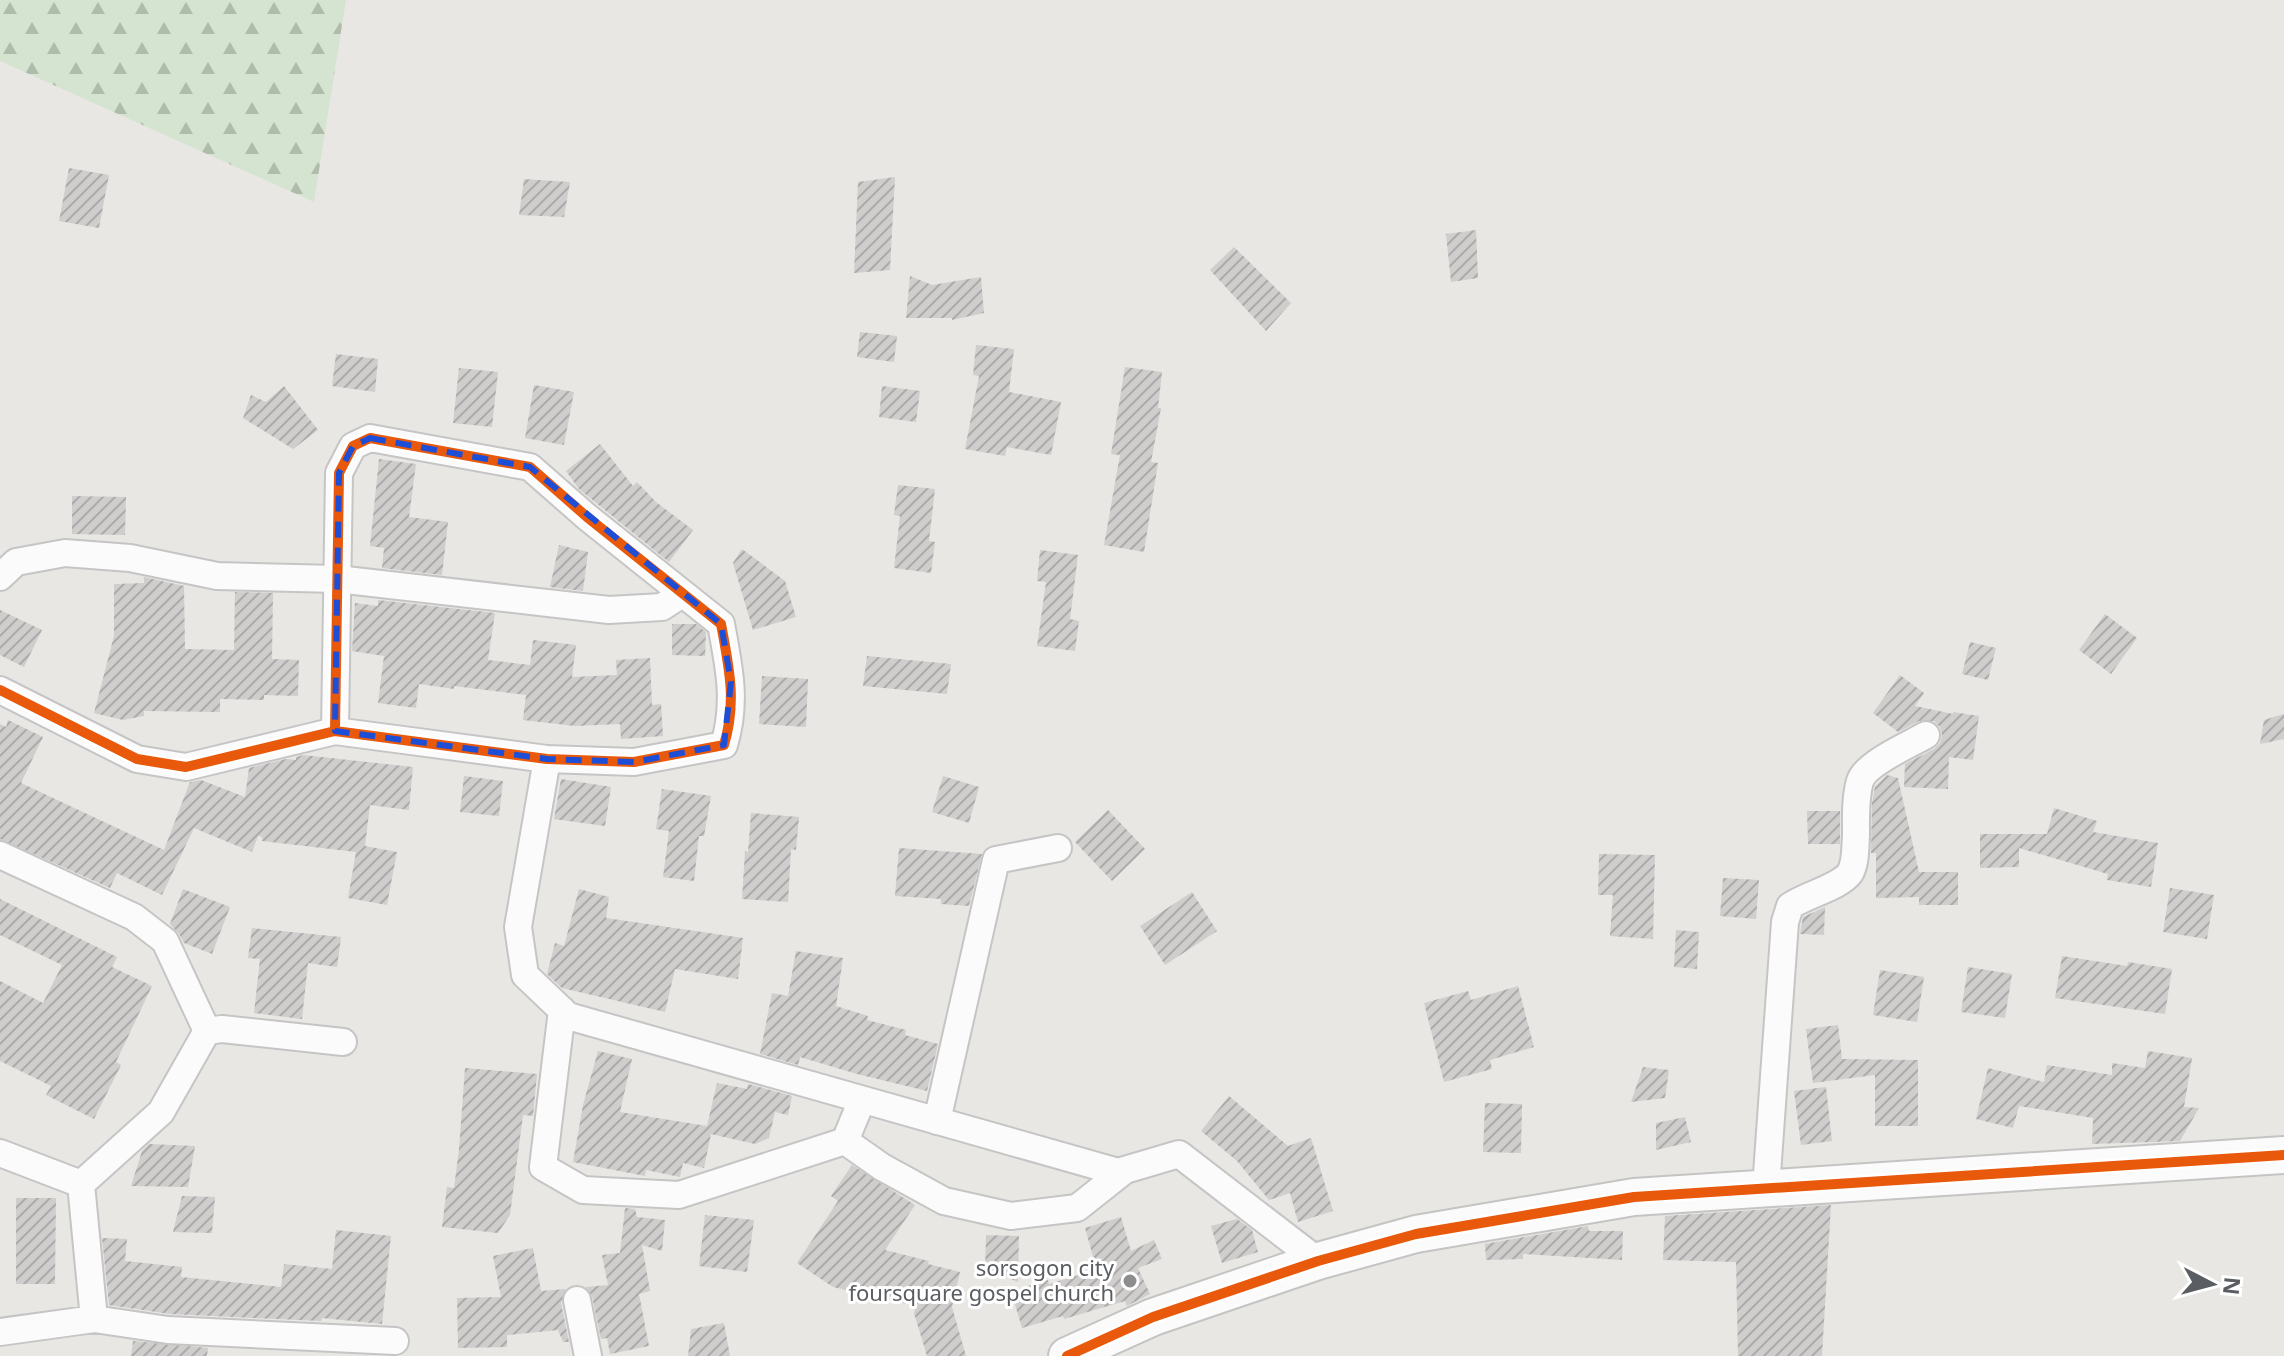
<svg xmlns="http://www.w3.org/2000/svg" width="2284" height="1356" font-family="'Noto Sans',sans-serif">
<defs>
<pattern id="forest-firs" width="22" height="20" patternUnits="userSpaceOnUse" patternTransform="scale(2)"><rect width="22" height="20" fill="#d4e4d0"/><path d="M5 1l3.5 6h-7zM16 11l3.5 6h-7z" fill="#afbcac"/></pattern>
<pattern id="building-hatch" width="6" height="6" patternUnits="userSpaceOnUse" patternTransform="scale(2)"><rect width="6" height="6" fill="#d0cecd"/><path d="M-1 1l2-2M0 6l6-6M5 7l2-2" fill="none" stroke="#acaaaa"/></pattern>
</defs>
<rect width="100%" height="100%" fill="#e9e7e4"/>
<path fill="url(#forest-firs)" d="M 0,0 L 346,0 L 314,202 L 0,61 Z"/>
<path fill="url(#building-hatch)" d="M 69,168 L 109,175 L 99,228 L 59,221 Z
M 895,177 L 890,270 L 854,273 L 858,182 Z
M 524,179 L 570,182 L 564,217 L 519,215 Z
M 1476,230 L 1478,278 L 1451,282 L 1446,234 Z
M 1234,247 L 1291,303 L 1266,331 L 1210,270 Z
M 910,276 L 932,285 L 981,277 L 984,313 L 952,320 L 952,318 L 906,318 Z
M 860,332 L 897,336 L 894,362 L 857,357 Z
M 976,345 L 1014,349 L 1009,392 L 1061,402 L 1051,455 L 1007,447 L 1005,456 L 965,449 L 979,376 L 973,375 Z
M 336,354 L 378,359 L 375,392 L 332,386 Z
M 1125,367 L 1162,372 L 1158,408 L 1161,408 L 1151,462 L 1158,463 L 1144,552 L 1104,545 L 1120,455 L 1111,454 Z
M 459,368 L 498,372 L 492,427 L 453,423 Z
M 534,385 L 574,392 L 564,445 L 525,438 Z
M 284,386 L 318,430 L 293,449 L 243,418 L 251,395 L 266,402 Z
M 882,386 L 920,391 L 916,422 L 879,417 Z
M 600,444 L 633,486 L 637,482 L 656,502 L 693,530 L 669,562 L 579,489 L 566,471 Z
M 379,459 L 416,464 L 409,517 L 448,522 L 442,575 L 382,568 L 384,548 L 370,546 Z
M 898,485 L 935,489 L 929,541 L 935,542 L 931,573 L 894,568 L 900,516 L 894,515 Z
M 72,496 L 126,497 L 125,535 L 72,534 Z
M 559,545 L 588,552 L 583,591 L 550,587 Z
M 742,549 L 785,581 L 796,617 L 753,630 L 733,563 Z
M 1040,550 L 1078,555 L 1070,619 L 1079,621 L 1075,651 L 1037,646 L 1046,582 L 1037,581 Z
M 144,577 L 184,586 L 185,649 L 234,650 L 235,592 L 273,593 L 272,659 L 299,660 L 298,696 L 264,695 L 264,700 L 220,699 L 220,712 L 144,711 L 144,716 L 123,720 L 94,713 L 114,636 L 114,584 L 144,583 Z
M 378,600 L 495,613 L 488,660 L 530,665 L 533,640 L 576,645 L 572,677 L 617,675 L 616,660 L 650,658 L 652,705 L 661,704 L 663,736 L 621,739 L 620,724 L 575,726 L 523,720 L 526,695 L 454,686 L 454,689 L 419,684 L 416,708 L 378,703 L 384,656 L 352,651 L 355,603 L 378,606 Z
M 0,610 L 42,630 L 24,667 L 0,655 Z
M 2105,614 L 2137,638 L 2111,674 L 2079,650 Z
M 672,624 L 696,624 L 706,632 L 705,656 L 672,655 Z
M 1970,642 L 1996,648 L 1988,680 L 1962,674 Z
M 867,656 L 951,664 L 947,694 L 863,686 Z
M 1900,675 L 1924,693 L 1915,706 L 1953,714 L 1953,712 L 1979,716 L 1973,760 L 1949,757 L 1948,789 L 1904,787 L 1905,764 L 1934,749 L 1940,743 L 1942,735 L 1940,727 L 1934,721 L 1919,721 L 1898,732 L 1873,713 Z
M 762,676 L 808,679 L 806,727 L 759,724 Z
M 2284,714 L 2284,739 L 2260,744 L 2264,720 Z
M 8,720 L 43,737 L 21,783 L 164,850 L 190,782 L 201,780 L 245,797 L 249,768 L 286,759 L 296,760 L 296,757 L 303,755 L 413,767 L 409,810 L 370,805 L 365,846 L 397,852 L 387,905 L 348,898 L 356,852 L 262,841 L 262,837 L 258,836 L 252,852 L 194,828 L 162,895 L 117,873 L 110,888 L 0,839 L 0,724 L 6,727 Z
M 1887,775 L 1898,778 L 1919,872 L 1958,872 L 1958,905 L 1919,905 L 1919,897 L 1876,898 L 1876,853 L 1871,853 L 1872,803 L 1875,787 Z
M 464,776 L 503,781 L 499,816 L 460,812 Z
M 943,776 L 979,787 L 969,823 L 932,812 Z
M 561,779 L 611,787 L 605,826 L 554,819 Z
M 662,789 L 711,796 L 704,836 L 699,836 L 694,881 L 663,877 L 669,831 L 656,829 Z
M 2054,808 L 2097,821 L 2093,832 L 2158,843 L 2151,887 L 2107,880 L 2108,874 L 2019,848 L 2019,867 L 1980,868 L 1980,834 L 2047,834 Z
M 1108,810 L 1145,849 L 1112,881 L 1075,842 Z
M 1807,811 L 1840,811 L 1840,844 L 1808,844 Z
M 751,813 L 799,817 L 796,850 L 791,849 L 788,902 L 742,899 L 745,851 L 748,852 Z
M 899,848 L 982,854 L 969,906 L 941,904 L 941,899 L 895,896 Z
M 1599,854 L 1655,855 L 1653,939 L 1610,936 L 1613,895 L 1598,895 Z
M 1723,878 L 1759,880 L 1756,919 L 1720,916 Z
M 2170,888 L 2214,895 L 2207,939 L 2163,932 Z
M 183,889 L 230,907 L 212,954 L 184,943 L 179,934 L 170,924 Z
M 579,889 L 609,897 L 606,918 L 743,938 L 738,979 L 675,969 L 665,1012 L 562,988 L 547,974 L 555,943 L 564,946 Z
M 1192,892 L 1217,931 L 1165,965 L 1140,926 Z
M 0,899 L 117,957 L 112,967 L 152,986 L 116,1062 L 121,1065 L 94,1119 L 46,1095 L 51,1086 L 0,1061 L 0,981 L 43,1003 L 62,965 L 0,935 Z
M 1825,907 L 1824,935 L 1800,934 L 1803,917 Z
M 252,928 L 341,937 L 337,967 L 308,963 L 302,1019 L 254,1013 L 260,959 L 248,958 Z
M 1676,930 L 1699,932 L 1697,969 L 1674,967 Z
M 796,951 L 843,958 L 836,1006 L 868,1016 L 867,1020 L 906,1030 L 905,1035 L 938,1044 L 927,1091 L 857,1074 L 800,1057 L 798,1065 L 760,1054 L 772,993 L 788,996 Z
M 2062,956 L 2127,966 L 2128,962 L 2172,969 L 2165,1014 L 2055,998 Z
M 1968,967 L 2012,974 L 2005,1018 L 1961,1012 Z
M 1880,970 L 1924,977 L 1917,1022 L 1873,1015 Z
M 1518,986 L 1534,1047 L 1490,1060 L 1492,1069 L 1444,1082 L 1424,1003 L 1468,991 L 1471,1000 Z
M 1838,1025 L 1842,1059 L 1918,1060 L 1918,1126 L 1875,1126 L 1875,1075 L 1813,1083 L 1806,1029 Z
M 598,1051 L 632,1059 L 620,1112 L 707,1126 L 717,1083 L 747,1089 L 748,1084 L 792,1096 L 788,1115 L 775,1112 L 769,1138 L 755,1144 L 711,1134 L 704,1168 L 683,1163 L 680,1177 L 646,1170 L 645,1176 L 573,1162 L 583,1105 Z
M 2148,1051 L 2192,1058 L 2184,1107 L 2199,1108 L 2180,1141 L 2092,1144 L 2093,1118 L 2019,1106 L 2013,1128 L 1976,1119 L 1988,1068 L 2044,1082 L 2047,1065 L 2112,1075 L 2112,1063 L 2145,1068 Z
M 1643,1067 L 1669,1070 L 1665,1098 L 1631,1102 Z
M 465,1068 L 537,1074 L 533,1116 L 523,1115 L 510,1215 L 498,1233 L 442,1227 L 447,1187 L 454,1188 L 459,1149 Z
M 1826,1087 L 1832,1141 L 1801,1145 L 1794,1091 Z
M 1229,1096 L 1288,1146 L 1311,1138 L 1333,1211 L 1298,1222 L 1290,1193 L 1269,1200 L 1237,1161 L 1201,1131 Z
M 1485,1103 L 1522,1104 L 1521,1153 L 1483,1152 Z
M 1685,1117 L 1691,1142 L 1656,1150 L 1656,1123 Z
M 149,1144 L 195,1146 L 188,1187 L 131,1186 L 142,1151 Z
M 852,1165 L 915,1205 L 885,1250 L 929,1261 L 928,1264 L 960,1272 L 952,1307 L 966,1356 L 927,1356 L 914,1313 L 916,1306 L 833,1287 L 797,1263 L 838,1201 L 831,1196 Z
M 182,1196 L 215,1197 L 212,1233 L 173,1232 Z
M 16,1198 L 56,1198 L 55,1284 L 16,1284 Z
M 1831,1205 L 1822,1356 L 1738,1356 L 1736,1262 L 1663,1260 L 1665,1216 Z
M 625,1208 L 635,1209 L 637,1217 L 665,1220 L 662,1251 L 642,1245 L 650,1291 L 639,1294 L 649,1346 L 610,1354 L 607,1338 L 601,1339 L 592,1296 L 586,1287 L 608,1285 L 602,1255 L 620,1253 Z
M 705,1215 L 754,1220 L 747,1272 L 699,1266 Z
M 1121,1217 L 1131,1251 L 1154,1240 L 1162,1259 L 1138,1268 L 1150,1294 L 1127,1306 L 1125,1301 L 1064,1319 L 1063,1316 L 1022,1328 L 1011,1291 L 1048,1280 L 1049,1284 L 1092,1271 L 1096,1267 L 1085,1228 Z
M 1237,1219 L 1252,1230 L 1258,1252 L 1222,1263 L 1211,1226 Z
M 1588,1226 L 1589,1231 L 1623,1231 L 1622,1260 L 1523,1254 L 1523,1259 L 1486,1260 L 1485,1244 Z
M 336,1230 L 391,1236 L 382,1324 L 322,1318 L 321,1321 L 170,1314 L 109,1305 L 102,1238 L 127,1239 L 125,1261 L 182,1267 L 181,1277 L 281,1287 L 284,1264 L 332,1269 Z
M 986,1235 L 1019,1236 L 1018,1282 L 985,1268 Z
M 533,1248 L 541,1291 L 566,1289 L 561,1303 L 569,1342 L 563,1342 L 558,1330 L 507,1335 L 507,1347 L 458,1348 L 457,1298 L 501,1297 L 493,1256 Z
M 724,1323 L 730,1356 L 688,1356 L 691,1329 Z
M 133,1341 L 208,1348 L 207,1356 L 131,1356 Z"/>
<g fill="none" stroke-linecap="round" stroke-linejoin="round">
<g stroke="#c5c5c5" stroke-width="30">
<path id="street" d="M 0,577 L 16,562 L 65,553 L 130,558 L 217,576 L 337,579 L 609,610 L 662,607 L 682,594
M 0,690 L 137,759 L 186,767 L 335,731 L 547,759 L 634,762 L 724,745 C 737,702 729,667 721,624 L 587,517 L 530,467 L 370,438 L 353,446 L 339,473 L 335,731
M 547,759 L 518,927 L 525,975 L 568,1016 L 1118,1172 L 1179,1154 L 1318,1261
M 0,855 L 134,917 L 165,941 L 207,1031 L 222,1029 L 343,1042
M 562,1010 L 543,1167 L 583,1190 L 679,1195 L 845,1141 L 862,1100
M 937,1121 L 996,860 L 1058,848
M 845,1141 L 882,1167 L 944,1201 L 1011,1216 L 1077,1208 L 1125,1170
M 0,1153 L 81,1184 L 94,1319
M 81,1184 L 161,1112 L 207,1031
M 1766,1188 L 1785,922 L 1790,906 C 1806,895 1840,887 1850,873 C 1856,863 1855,848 1856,836 C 1856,819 1855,798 1860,781 C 1866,763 1909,745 1926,735
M 577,1300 L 588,1356
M 0,1332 L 94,1319 L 168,1330 L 395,1341"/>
</g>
<g stroke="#c4c4c3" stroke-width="40">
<path id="secondary" d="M 1067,1356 L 1153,1317 L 1318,1261 L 1416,1234 L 1634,1197 L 2284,1155"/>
</g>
<use href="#street" stroke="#fcfbfb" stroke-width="26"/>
<use href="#secondary" stroke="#fcfbfb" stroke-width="36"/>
<g stroke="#fff" stroke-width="15">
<path id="cycleway" d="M 0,690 L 137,759 L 186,767 L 335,731 L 547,759 L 634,762 L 724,745 C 737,702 729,667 721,624 L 587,517 L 530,467 L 370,438 L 353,446 L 339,473 L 335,731
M 1067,1356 L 1153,1317 L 1318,1261 L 1416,1234 L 1634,1197 L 2284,1155"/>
</g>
<use href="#cycleway" stroke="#e8590c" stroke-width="10"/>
</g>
<path fill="none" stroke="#1d4ed8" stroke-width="6" stroke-dasharray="16 10" stroke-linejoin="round" d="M 370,438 L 530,467 L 721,624 L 731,682 L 724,745 L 634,762 L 547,759 L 335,731 L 339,473 L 353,446 Z"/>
<circle fill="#8c8d8f" stroke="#fff" stroke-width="3" cx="1130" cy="1281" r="8"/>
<g text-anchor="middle" stroke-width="6" stroke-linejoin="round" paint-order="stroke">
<g font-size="22" fill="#5a5d61" stroke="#fff" text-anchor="end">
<text x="1114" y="1276">sorsogon city<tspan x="1114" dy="25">foursquare gospel church</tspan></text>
</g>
</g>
<g transform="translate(2212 1284) rotate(96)" stroke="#ffffff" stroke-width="6" paint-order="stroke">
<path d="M0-6L14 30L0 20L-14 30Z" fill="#5a5d61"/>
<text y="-12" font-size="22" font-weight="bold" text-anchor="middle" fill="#5a5d61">N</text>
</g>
</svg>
